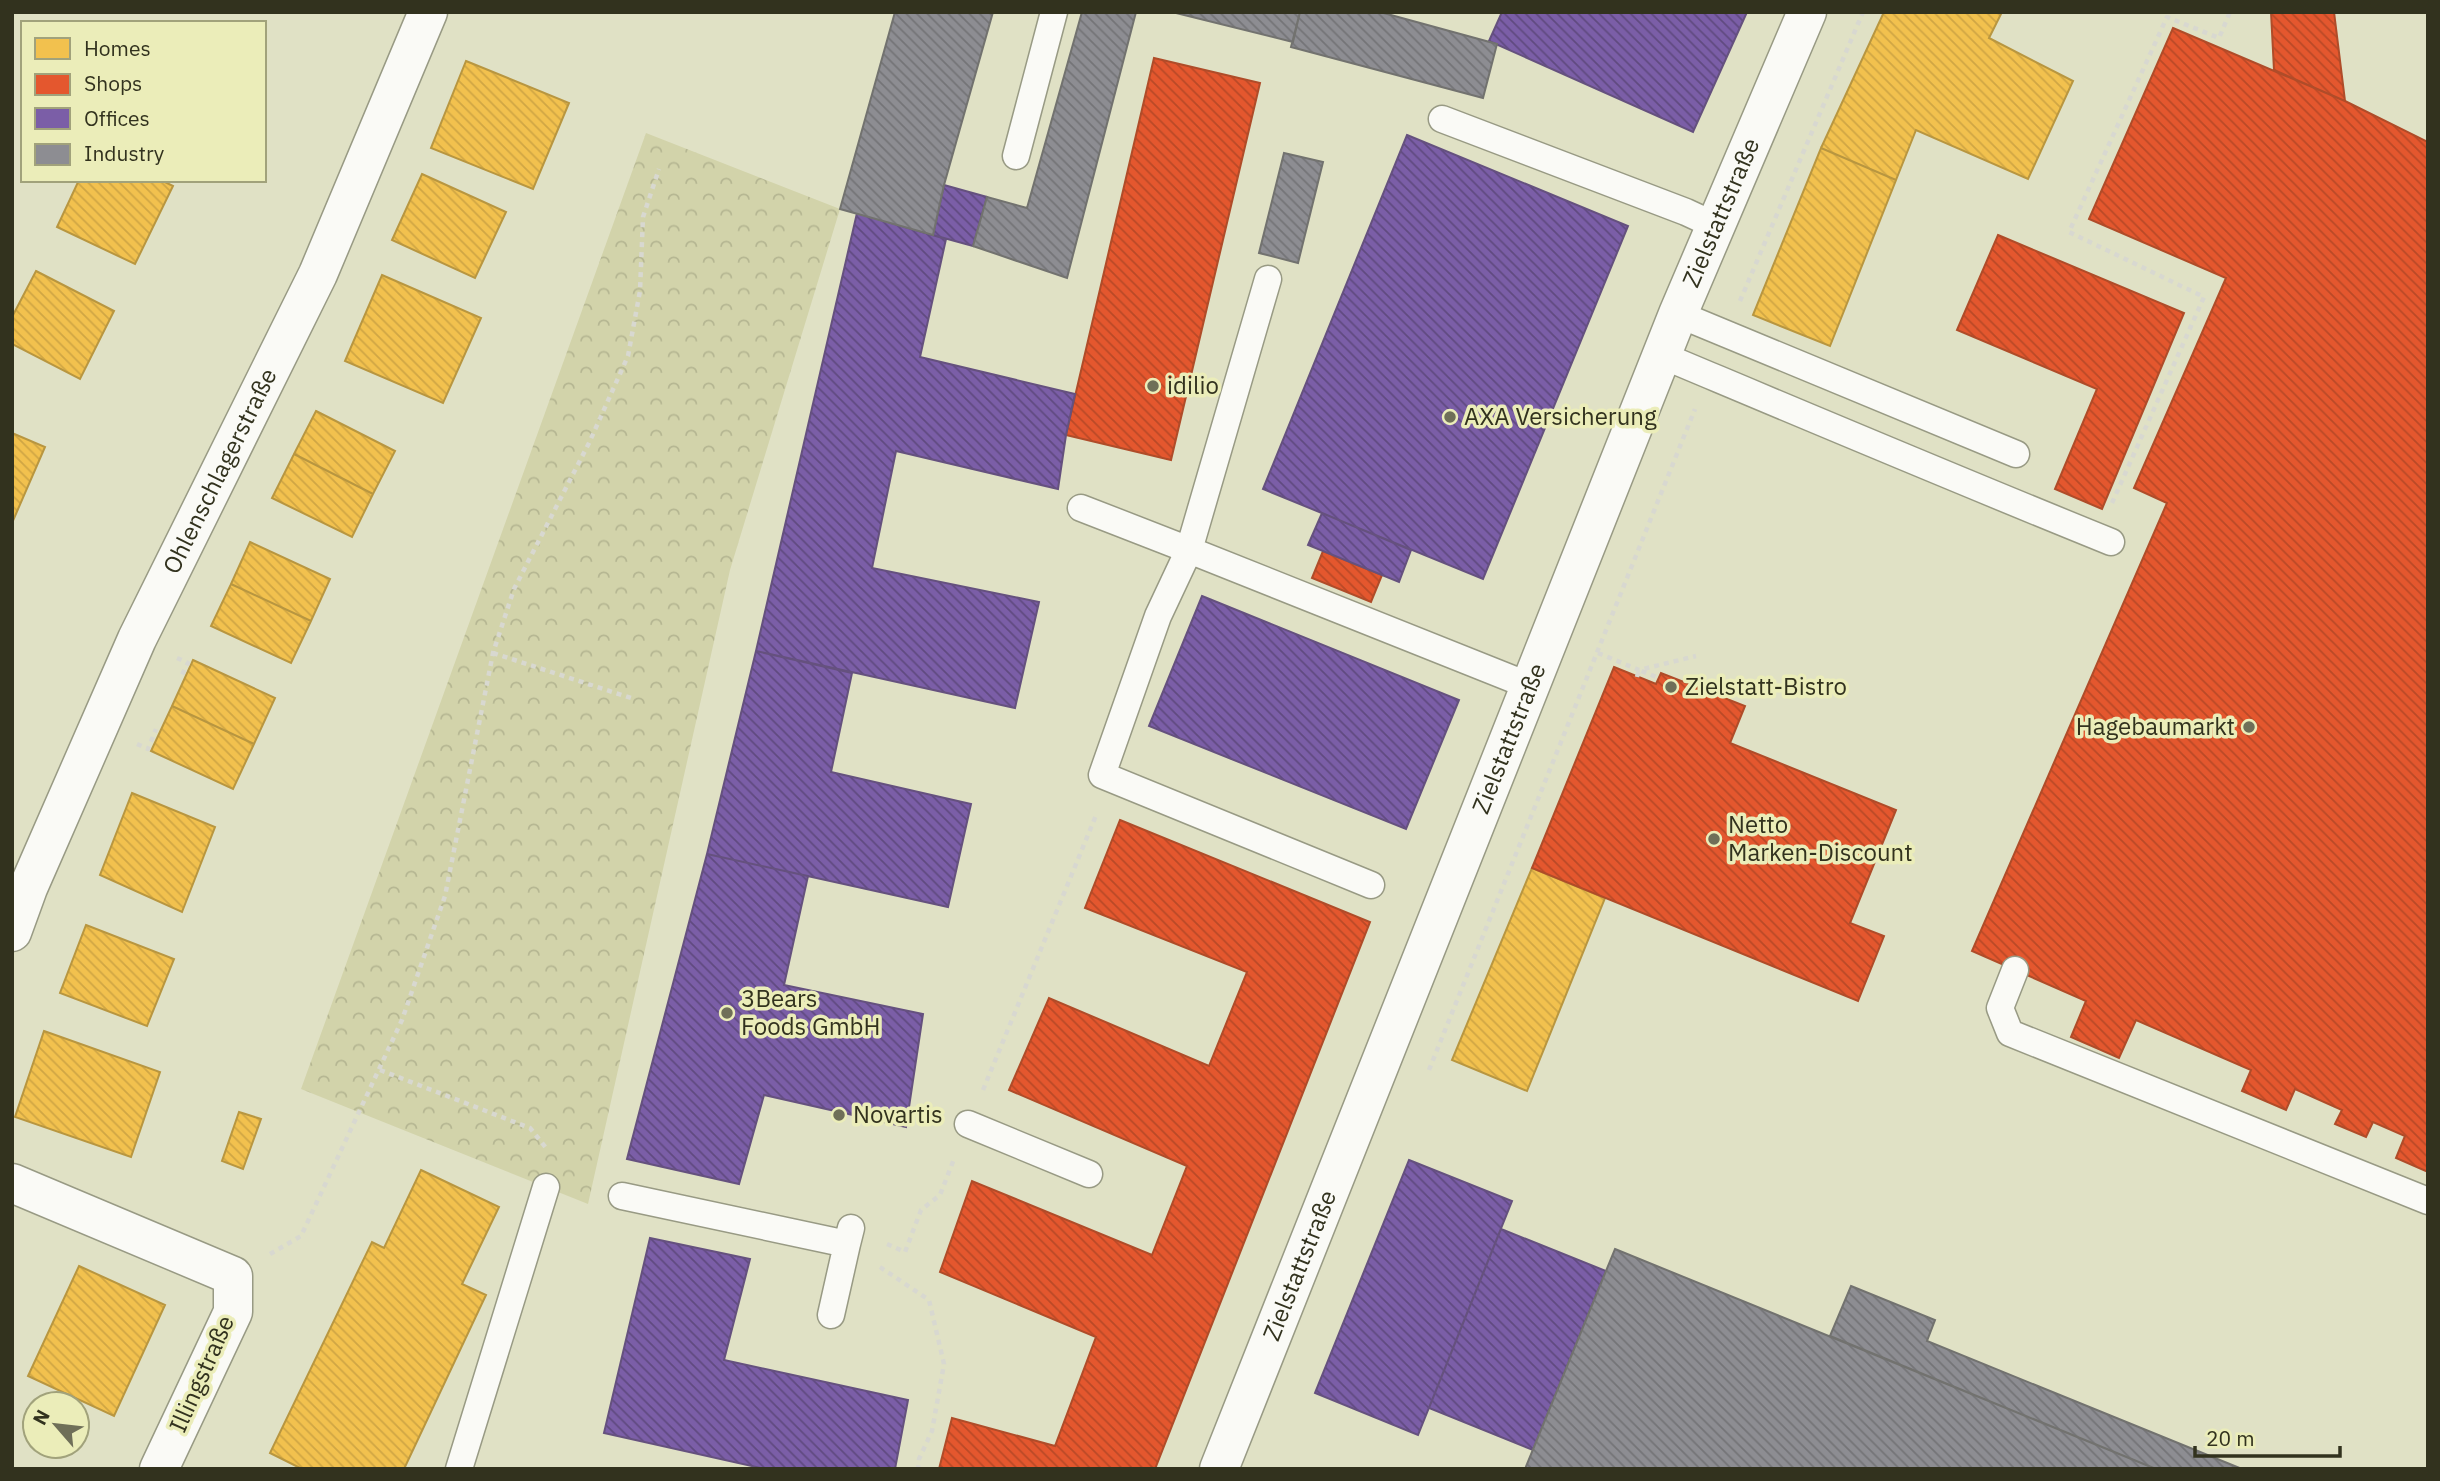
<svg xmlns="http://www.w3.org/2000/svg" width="2440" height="1481" font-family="'IBM Plex Sans',sans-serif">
<defs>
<pattern id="forest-crowns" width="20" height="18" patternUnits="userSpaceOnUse" patternTransform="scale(1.75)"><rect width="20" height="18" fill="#d2d3aa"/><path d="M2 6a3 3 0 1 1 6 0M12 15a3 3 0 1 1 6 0" fill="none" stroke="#b5b692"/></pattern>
<pattern id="homes-back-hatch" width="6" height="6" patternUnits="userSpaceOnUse" patternTransform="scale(1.75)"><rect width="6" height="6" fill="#f2c14e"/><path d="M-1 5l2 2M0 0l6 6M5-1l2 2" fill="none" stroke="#d0a644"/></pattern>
<pattern id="shops-back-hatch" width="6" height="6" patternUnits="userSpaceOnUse" patternTransform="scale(1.75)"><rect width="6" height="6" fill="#e4572e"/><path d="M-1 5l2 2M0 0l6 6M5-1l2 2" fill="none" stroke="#b94927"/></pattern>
<pattern id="offices-back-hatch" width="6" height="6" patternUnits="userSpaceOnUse" patternTransform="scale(1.75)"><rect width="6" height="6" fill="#7b5ea7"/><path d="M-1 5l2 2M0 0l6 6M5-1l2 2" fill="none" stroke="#604a80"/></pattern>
<pattern id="industry-back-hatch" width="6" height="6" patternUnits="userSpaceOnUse" patternTransform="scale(1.75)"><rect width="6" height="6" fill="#8d8d92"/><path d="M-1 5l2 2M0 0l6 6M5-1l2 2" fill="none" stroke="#747477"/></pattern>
</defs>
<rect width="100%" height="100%" fill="#e0e1c5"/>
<path fill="url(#forest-crowns)" d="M 646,133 L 840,209 L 730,570 L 588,1204 L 301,1089 Z"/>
<path fill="url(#homes-back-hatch)" stroke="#b89640" stroke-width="2" d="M 1884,12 L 2002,12 L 1989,38 L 2073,81 L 2028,179 L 1916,130 L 1896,180 L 1821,148 Z
M 466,61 L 569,103 L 533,189 L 431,148 Z
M 1821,148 L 1896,180 L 1830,346 L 1753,315 Z
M 422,174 L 506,212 L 475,278 L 392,240 Z
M 79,180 L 161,180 L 173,186 L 135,264 L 57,227 Z
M 36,271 L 114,311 L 80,379 L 12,344 L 12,317 Z
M 382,275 L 481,318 L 443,403 L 345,361 Z
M 316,411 L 395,451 L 373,494 L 294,454 Z
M 12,433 L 45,447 L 12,523 Z
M 294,454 L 373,494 L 352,537 L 272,498 Z
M 250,542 L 330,579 L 311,621 L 231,584 Z
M 231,584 L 311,621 L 291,663 L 211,626 Z
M 193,660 L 275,698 L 254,744 L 172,706 Z
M 172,706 L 254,744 L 233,789 L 151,751 Z
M 132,793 L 215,827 L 182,912 L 100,875 Z
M 1532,868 L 1605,898 L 1527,1091 L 1452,1060 Z
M 86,925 L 174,959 L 147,1026 L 60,993 Z
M 44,1031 L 160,1072 L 131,1157 L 15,1117 Z
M 239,1112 L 261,1119 L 243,1169 L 222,1161 Z
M 421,1170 L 499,1207 L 462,1284 L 486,1295 L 404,1469 L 302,1469 L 270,1453 L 372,1242 L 384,1248 Z
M 79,1266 L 165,1305 L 114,1416 L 28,1376 Z"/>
<path fill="url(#shops-back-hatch)" stroke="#af4c29" stroke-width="2" d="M 2271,12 L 2334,12 L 2345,101 L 2274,70 Z
M 2173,28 L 2345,101 L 2428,142 L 2428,1172 L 2396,1158 L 2405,1136 L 2373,1122 L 2366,1137 L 2335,1124 L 2342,1110 L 2295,1089 L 2286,1110 L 2242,1091 L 2251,1070 L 2136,1020 L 2119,1058 L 2071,1037 L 2086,1001 L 1972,951 L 2167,503 L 2134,488 L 2226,278 L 2089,219 Z
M 1154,58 L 1260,83 L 1171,460 L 1066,435 Z
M 1998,235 L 2184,313 L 2102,509 L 2055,489 L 2097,389 L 1957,330 Z
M 1323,551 L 1382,575 L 1371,602 L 1312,578 Z
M 1614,667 L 1656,684 L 1661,673 L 1745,706 L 1730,743 L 1896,810 L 1850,923 L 1884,936 L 1858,1001 L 1532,868 Z
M 1120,820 L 1370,922 L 1155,1469 L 939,1469 L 952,1418 L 1055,1446 L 1096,1337 L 940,1272 L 972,1181 L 1152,1255 L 1187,1166 L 1009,1090 L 1049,998 L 1209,1066 L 1247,972 L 1085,908 Z"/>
<path fill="url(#offices-back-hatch)" stroke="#65517e" stroke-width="2" d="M 1747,12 L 1693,132 L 1489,41 L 1502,12 Z
M 1407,135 L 1628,226 L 1483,579 L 1263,489 Z
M 944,185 L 987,197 L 973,246 L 933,235 Z
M 857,213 L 946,239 L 920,357 L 1075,394 L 1066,435 L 1058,489 L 896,451 L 872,568 L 1039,602 L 1015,708 L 756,651 Z
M 1322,513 L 1411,550 L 1399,582 L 1308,545 Z
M 1202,596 L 1459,700 L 1406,829 L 1149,726 Z
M 756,651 L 852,673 L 831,772 L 971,804 L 948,907 L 707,854 Z
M 707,854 L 808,876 L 784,985 L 923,1014 L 906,1127 L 764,1095 L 739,1184 L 627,1159 Z
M 1409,1160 L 1512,1201 L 1418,1435 L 1315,1393 Z
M 1501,1229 L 1606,1271 L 1533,1450 L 1429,1408 Z
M 650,1238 L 750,1259 L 724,1360 L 908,1400 L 895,1469 L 765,1469 L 604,1433 Z"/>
<path fill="url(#industry-back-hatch)" stroke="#72726f" stroke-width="2" d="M 895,12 L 993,12 L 944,185 L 933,235 L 840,209 Z
M 1082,12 L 1136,12 L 1067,278 L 973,246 L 987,197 L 1027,208 Z
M 1172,12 L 1300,12 L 1293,42 Z
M 1300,12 L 1380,12 L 1497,44 L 1483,98 L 1291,47 Z
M 1284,153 L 1323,162 L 1298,263 L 1259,253 Z
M 1615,1249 L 1895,1363 L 2156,1469 L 1525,1469 Z
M 1851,1286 L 1935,1320 L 1927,1341 L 2242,1469 L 2156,1469 L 1830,1336 Z"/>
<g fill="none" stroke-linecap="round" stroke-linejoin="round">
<g stroke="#989a84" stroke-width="29">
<path id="service" d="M 1442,119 L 1686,212 L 1714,225
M 1016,156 L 1054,12
M 1678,314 L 2016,454
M 1661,355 C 1811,418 1960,481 2111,542
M 1081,508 L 1189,550 L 1268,279
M 1371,885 L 1102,775 L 1158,616 L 1189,550 L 1530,686
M 2015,970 L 2000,1008 L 2010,1033 L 2428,1201
M 968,1124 L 1089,1174
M 622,1196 L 847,1244 L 851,1228
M 831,1315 L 847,1244
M 459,1469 L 546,1187"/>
</g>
<g stroke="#989a84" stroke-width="41">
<g id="minor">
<path id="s1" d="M 12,932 L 28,888 L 137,639 L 318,274 L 428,12"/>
<path d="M 12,1183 L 233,1276 L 233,1312 L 159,1469"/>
<path id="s2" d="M 1219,1469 L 1678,314 L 1807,12"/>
</g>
</g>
<path stroke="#d8d8d0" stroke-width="4.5" stroke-dasharray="5 5" stroke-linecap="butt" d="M 1740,301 L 1863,12
M 2112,503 L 2204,297 L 2069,232 L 2167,17 L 2219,38 L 2230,12
M 493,653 L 634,699
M 1598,653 L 1639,670 L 1696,656
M 177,658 L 188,663 L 180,679
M 1637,677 L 1639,670 L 1659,678
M 137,744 L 148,749 L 156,729
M 380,1070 L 530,1128 L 547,1149
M 1429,1070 L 1695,409
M 983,1090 L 1097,813
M 887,1244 L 905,1252 L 921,1210 L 940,1195 L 954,1159
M 270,1254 L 301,1236 L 402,1020 L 445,896 L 493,653 L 514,589 L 589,443 L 628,356 L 640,291 L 643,217 L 659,169
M 880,1267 L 929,1300 L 944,1364 L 932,1431 L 919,1459 L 918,1469"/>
<use href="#service" stroke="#fafaf6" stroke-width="26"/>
<use href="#minor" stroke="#fafaf6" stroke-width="38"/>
</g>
<g fill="#6f6f58" stroke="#ebedb9" stroke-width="2.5">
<circle cx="1153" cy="386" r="7"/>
<circle cx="1450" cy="417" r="7"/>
<circle cx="1671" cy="687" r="7"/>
<circle cx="2249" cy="727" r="7"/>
<circle cx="1714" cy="839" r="7"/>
<circle cx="727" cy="1013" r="7"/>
<circle cx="839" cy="1115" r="7"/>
</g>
<g text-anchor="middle" stroke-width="7" stroke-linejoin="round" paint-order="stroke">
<g font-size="24" fill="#32321e" stroke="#ebedb9">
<text dy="8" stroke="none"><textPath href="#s2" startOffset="1353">Zielstattstraße</textPath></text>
<text dy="8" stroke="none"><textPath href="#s1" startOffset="506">Ohlenschlagerstraße</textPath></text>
<text dy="8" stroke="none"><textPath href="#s2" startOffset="786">Zielstattstraße</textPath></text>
<text dy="8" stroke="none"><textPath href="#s2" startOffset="219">Zielstattstraße</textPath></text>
<text transform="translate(202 1374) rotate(-66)" y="8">Illingstraße</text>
</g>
<g font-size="24" fill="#32321e" stroke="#ebedb9" text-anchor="start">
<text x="1167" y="394">idilio</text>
<text x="1464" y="425">AXA Versicherung</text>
<text x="1685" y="695">Zielstatt-Bistro</text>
<text x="2235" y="735" text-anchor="end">Hagebaumarkt</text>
<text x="1728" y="833">Netto<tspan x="1728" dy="28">Marken-Discount</tspan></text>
<text x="741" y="1007">3Bears<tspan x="741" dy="28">Foods GmbH</tspan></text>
<text x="853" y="1123">Novartis</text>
</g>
</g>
<rect width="2440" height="1481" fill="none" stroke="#32321e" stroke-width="28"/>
<rect x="21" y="21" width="245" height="161" fill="#ebedb9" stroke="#a1a27b" stroke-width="2"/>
<rect x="35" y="38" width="35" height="21" fill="#f2c14e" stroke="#a1a27b" stroke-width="2"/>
<text x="84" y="56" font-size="21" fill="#32321e">Homes</text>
<rect x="35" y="74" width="35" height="21" fill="#e4572e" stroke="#a1a27b" stroke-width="2"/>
<text x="84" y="91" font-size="21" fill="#32321e">Shops</text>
<rect x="35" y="108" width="35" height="21" fill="#7b5ea7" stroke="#a1a27b" stroke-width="2"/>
<text x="84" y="126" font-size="21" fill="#32321e">Offices</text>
<rect x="35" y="144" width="35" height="21" fill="#8d8d92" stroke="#a1a27b" stroke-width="2"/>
<text x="84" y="161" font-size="21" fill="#32321e">Industry</text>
<g transform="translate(56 1425) rotate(298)"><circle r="33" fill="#ebedb9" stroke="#a1a27b" stroke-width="2"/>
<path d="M0-5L12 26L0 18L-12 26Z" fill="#6f6f58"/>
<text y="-10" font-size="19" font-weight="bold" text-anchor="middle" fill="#32321e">N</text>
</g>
<path d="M2195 1446v10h145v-10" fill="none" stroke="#32321e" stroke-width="3.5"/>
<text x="2206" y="1446" font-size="21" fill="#32321e" stroke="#ebedb9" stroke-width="5" paint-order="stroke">20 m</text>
</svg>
